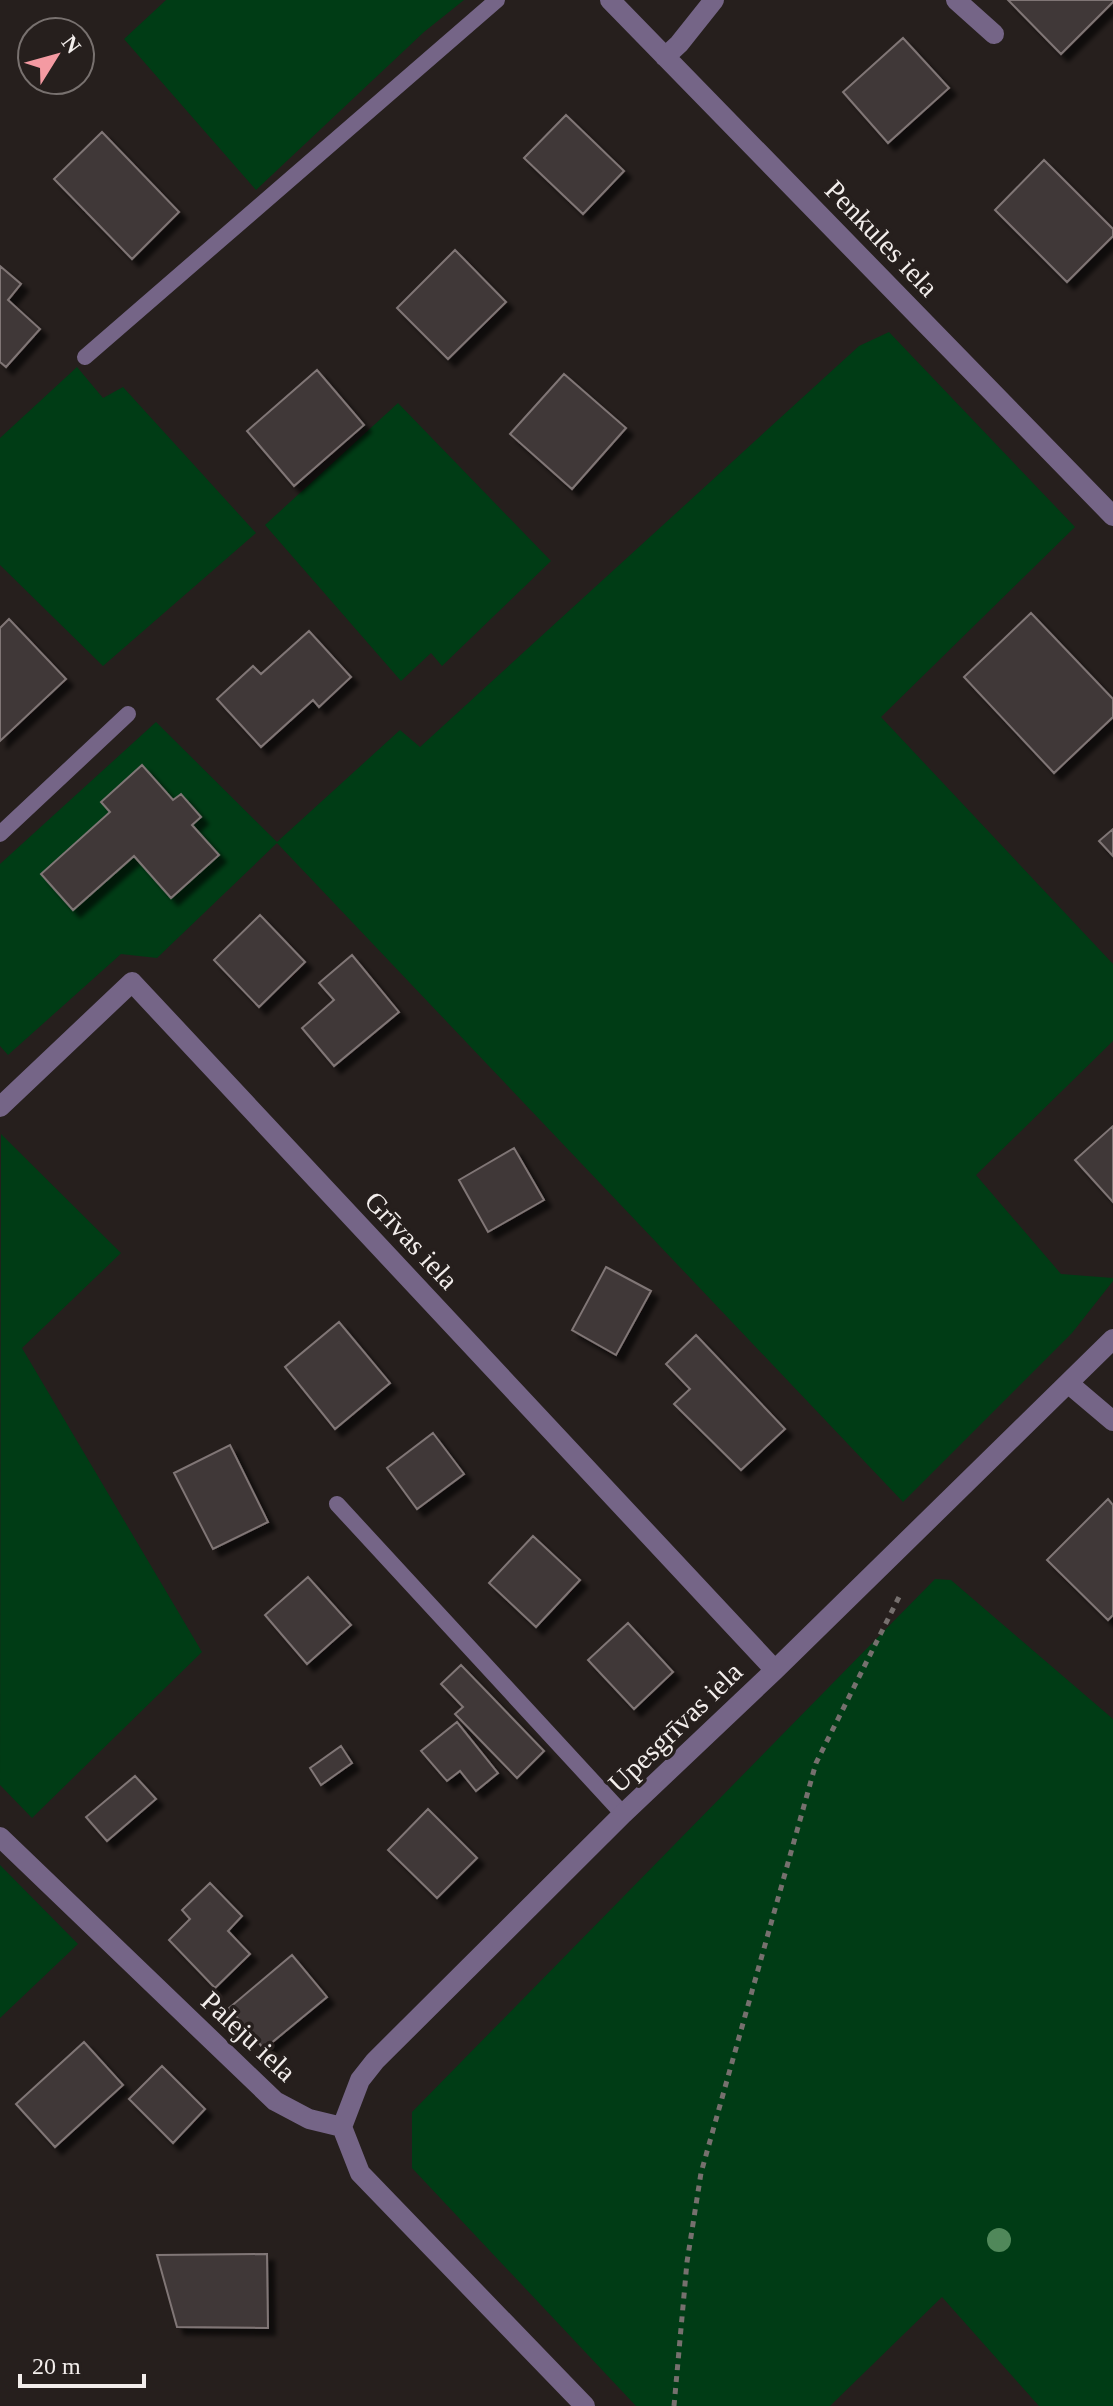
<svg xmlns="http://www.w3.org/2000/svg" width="1113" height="2406" font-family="'Times New Roman',serif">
<defs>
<filter id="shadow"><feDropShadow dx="7" dy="7" stdDeviation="2" flood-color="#0009"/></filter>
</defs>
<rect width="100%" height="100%" fill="#261f1d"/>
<path fill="#003c15" d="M 166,0 L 464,0 L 424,32 L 256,190 L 124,39 Z
M 889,332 L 1075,527 L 881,717 L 1113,964 L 1113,1041 L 976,1175 L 1061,1274 L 1113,1278 L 1113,1281 L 1072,1333 L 903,1502 L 277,843 L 157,958 L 121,954 L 8,1055 L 0,1046 L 0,864 L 156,722 L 277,842 L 400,730 L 420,747 L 859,346 Z
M 77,367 L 103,398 L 123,387 L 256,533 L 103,666 L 0,565 L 0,438 Z
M 398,403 L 551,561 L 442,666 L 431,653 L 401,681 L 265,525 Z
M 1,1134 L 121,1253 L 22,1348 L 202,1652 L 32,1818 L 0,1785 Z
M 935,1579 L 951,1580 L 1113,1719 L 1113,2406 L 1039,2406 L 942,2297 L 830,2406 L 636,2406 L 412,2168 L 412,2112 Z
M 0,1865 L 78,1944 L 0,2018 Z"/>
<path fill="#413938" stroke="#807676" stroke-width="2" filter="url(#shadow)" d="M 1008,0 L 1113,0 L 1113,2 L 1061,54 Z
M 903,38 L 949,88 L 888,143 L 843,92 Z
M 566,115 L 624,171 L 583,214 L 524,158 Z
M 102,132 L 179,212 L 132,259 L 54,179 Z
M 1044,160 L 1113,229 L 1113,236 L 1067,282 L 995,210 Z
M 455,250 L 506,302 L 448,359 L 397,308 Z
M 0,266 L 21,284 L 8,300 L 40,329 L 6,367 L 0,362 Z
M 317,370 L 364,425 L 294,486 L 247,431 Z
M 564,374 L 626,428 L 572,489 L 510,434 Z
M 1031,613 L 1113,699 L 1113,717 L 1054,773 L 964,677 Z
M 9,619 L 66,679 L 0,741 L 0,628 Z
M 309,631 L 351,677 L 319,707 L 313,700 L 261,747 L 217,699 L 253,666 L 261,674 Z
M 142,765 L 173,800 L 181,794 L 201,817 L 192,825 L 219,855 L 171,898 L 134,856 L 73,910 L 41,874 L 110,812 L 101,802 Z
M 1113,829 L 1113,856 L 1099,841 Z
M 260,915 L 305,962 L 259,1007 L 214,960 Z
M 352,955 L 399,1012 L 334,1066 L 302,1028 L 334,1000 L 319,983 Z
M 1113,1126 L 1113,1202 L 1075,1160 Z
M 514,1148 L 544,1200 L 488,1232 L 459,1180 Z
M 606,1267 L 651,1291 L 616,1355 L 572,1330 Z
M 339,1322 L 390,1383 L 335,1429 L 285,1367 Z
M 696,1335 L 785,1429 L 741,1470 L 674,1404 L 690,1389 L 666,1364 Z
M 433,1433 L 464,1474 L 417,1509 L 387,1468 Z
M 230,1445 L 268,1522 L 213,1549 L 174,1473 Z
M 1108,1499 L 1113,1505 L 1113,1615 L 1108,1620 L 1047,1560 Z
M 533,1536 L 580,1580 L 536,1627 L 489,1583 Z
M 308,1577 L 351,1625 L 307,1664 L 265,1615 Z
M 628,1623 L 673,1672 L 634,1709 L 588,1660 Z
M 461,1665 L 544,1751 L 517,1778 L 455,1714 L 463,1707 L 441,1684 Z
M 457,1722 L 498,1773 L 476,1791 L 460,1771 L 447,1781 L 421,1751 Z
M 341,1746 L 352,1763 L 321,1785 L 310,1768 Z
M 135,1776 L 156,1799 L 107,1841 L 86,1817 Z
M 428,1809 L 477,1858 L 437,1898 L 388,1850 Z
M 210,1883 L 242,1916 L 228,1931 L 250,1954 L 215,1988 L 169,1940 L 190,1919 L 182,1910 Z
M 292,1955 L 327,1997 L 264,2049 L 229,2008 Z
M 84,2042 L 123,2085 L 55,2147 L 16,2104 Z
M 162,2066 L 205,2109 L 173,2143 L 129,2099 Z
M 267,2254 L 268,2328 L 177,2327 L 157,2255 Z"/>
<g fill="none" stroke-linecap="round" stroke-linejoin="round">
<path stroke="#76706e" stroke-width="5" stroke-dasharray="6 6" stroke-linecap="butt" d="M 674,2406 L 687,2262 L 701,2173 L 816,1763 L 901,1593"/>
<path stroke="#756587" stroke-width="16" d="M 85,357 L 497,0
M 0,834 L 128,714
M 337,1504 L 623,1814"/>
<path stroke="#756587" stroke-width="20" d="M 610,0 L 1113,516
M 956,0 L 994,34
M 665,57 L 679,44 L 714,0
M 0,1107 L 132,982 L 775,1670
M 1068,1383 L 1113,1421
M 0,1837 L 275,2101 L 309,2119 L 342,2127
M 342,2127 L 360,2080 L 375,2061 L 623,1814 L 775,1670 L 1113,1339
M 342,2127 L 360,2173 L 585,2406"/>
</g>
<circle fill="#50885a" cx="999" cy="2240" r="12"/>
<g text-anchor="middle" stroke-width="7" stroke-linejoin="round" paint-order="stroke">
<g font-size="28" fill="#f2edeb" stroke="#261f1d">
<text transform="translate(882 238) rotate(46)" y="10">Penkules iela</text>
<text transform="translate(412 1240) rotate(47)" y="10">Grīvas iela</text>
<text transform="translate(675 1727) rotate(-44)" y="10">Upesgrīvas iela</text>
<text transform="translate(249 2036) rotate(43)" y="10">Paleju iela</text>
</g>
</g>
<g transform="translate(56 56) rotate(53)"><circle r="38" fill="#261f1d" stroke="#78716f" stroke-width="2"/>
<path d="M0-6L14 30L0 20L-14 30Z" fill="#f49aa2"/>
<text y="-12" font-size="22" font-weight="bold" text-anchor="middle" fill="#f2edeb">N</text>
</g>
<path d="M20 2374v12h124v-12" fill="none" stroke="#f2edeb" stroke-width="4"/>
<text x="32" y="2374" font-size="24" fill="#f2edeb" stroke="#261f1d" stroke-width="6" paint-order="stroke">20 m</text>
</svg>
